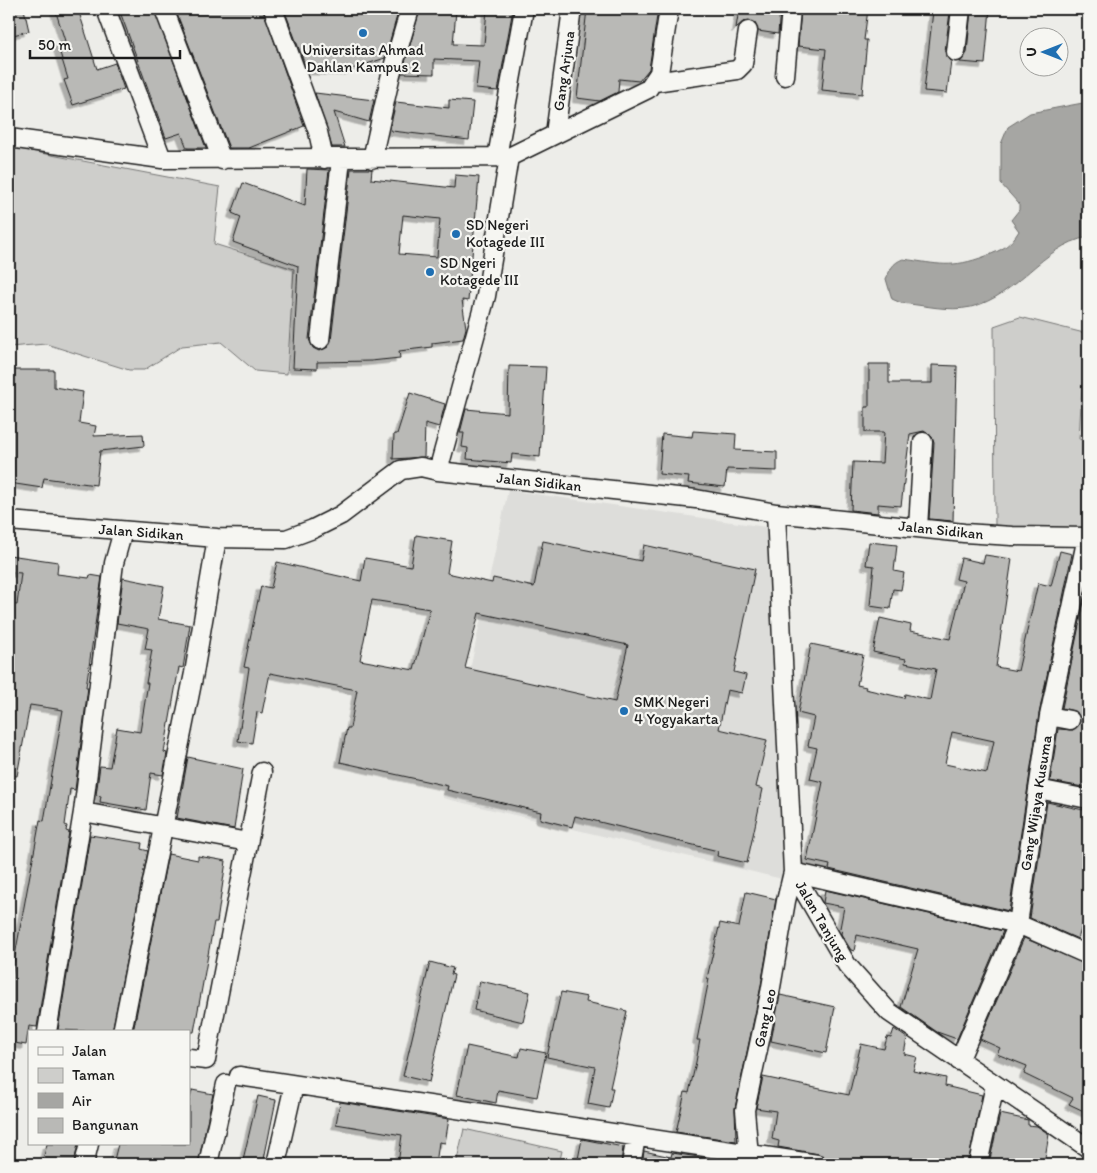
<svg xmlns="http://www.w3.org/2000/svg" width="1097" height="1173" font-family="Itim,sans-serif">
<defs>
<filter id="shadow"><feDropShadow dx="-4.5" dy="4.5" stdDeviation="0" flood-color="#0004"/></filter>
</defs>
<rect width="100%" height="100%" fill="#edede9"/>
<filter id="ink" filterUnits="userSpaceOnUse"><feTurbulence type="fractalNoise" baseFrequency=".02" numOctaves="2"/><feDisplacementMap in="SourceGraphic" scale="10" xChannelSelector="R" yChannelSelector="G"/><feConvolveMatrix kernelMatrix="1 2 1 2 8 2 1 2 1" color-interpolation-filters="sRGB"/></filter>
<g filter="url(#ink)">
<path fill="#ddddda" d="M 508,490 L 766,527 L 776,566 L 795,882 L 443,798 Z"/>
<path fill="#cececb" stroke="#757574" d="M 9,147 L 220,187 L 214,244 L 294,269 L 287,374 L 255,371 L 221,342 L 182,346 L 144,370 L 129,370 L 46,344 L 9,347 Z
M 1020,317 L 1088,334 L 1088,386 L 1082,386 L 1079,439 L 1088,441 L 1088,529 L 995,530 L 994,326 Z
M 464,1129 L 562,1151 L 559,1164 L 456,1164 Z"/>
<path fill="#a6a6a3" stroke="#6f6f6d" d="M 1088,102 L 1088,237 C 1041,246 1018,296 971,307 C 949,312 923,305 901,303 L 892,299 L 886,279 C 890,270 892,263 903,259 C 939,264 951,269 986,256 C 1002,250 1010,246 1019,231 L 1011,220 L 1019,210 L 1019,204 L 1001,184 L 1001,144 L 1008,127 L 1030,113 Z"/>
<path fill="#b9b9b6" stroke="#1c1c1c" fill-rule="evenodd" filter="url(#shadow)" d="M 9,9 L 24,9 L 29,31 L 9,36 Z
M 55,9 L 78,9 L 97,69 L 115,63 L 124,89 L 73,105 L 64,80 L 68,79 L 57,43 L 65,41 Z
M 119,9 L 154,9 L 206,148 L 187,148 L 181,133 L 166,138 Z
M 175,9 L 263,9 L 304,126 L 249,148 L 229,148 Z
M 284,9 L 399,9 L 385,58 L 346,71 L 307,70 Z
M 420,9 L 456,11 L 453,44 L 484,45 L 487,9 L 513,9 L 498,91 L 476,89 L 479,61 L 434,59 L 434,74 L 402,73 Z
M 587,9 L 658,9 L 649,69 L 639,81 L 619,79 L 618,92 L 600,101 L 577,98 Z
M 739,9 L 780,9 L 778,34 L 758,31 L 755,23 L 749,20 L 744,21 L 736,28 Z
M 801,9 L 868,9 L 864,40 L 867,40 L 862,94 L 822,90 L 826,49 L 798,46 Z
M 971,9 L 990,9 L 985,64 L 960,62 L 967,53 Z
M 933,11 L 950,12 L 945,51 L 946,57 L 951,61 L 947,93 L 924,91 Z
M 315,93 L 374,100 L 369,122 L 334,112 L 345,147 L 332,147 Z
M 449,100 L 473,102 L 469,140 L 392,131 L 390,128 L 396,102 L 449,108 Z
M 307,169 L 329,170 L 309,339 L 313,348 L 319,351 L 328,347 L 331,341 L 351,169 L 372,169 L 371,179 L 454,188 L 455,175 L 479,177 L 468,301 L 462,300 L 466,328 L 463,339 L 432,343 L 432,347 L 399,351 L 400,358 L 371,361 L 317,362 L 317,369 L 293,368 L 298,266 L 233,242 L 241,217 L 232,213 L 243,183 L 305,206 ZM 403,215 L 440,219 L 437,257 L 399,254 Z
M 869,364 L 889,364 L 889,383 L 932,383 L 932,365 L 957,366 L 953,521 L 929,519 L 934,443 L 932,437 L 924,431 L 910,434 L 901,506 L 878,504 L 878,513 L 851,510 L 853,462 L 882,463 L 884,432 L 865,432 L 865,407 L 869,407 Z
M 509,366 L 546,367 L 540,457 L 512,454 L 511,463 L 467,459 L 468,448 L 462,447 L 464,433 L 460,433 L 466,409 L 508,413 Z
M 9,370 L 54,370 L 54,387 L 83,392 L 79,423 L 96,426 L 94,436 L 143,434 L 144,446 L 100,451 L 96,485 L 44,478 L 42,488 L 9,483 Z
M 410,393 L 445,404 L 439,427 L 425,423 L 424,457 L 393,459 L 394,434 L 397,434 Z
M 693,431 L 736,434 L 735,450 L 777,452 L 777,471 L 727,469 L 725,487 L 688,483 L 689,477 L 659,474 L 662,434 L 692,437 Z
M 416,535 L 452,541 L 447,573 L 492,583 L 493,578 L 534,587 L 543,541 L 641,561 L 644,545 L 755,569 L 734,672 L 746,675 L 742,693 L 727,690 L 719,729 L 767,740 L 756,787 L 763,789 L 747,863 L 717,856 L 718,851 L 575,816 L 572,827 L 540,819 L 541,812 L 447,790 L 448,786 L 340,762 L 347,728 L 350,728 L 357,690 L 270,673 L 262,713 L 257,712 L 252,743 L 238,741 L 249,668 L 244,667 L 261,586 L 271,588 L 277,562 L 361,581 L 365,558 L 411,566 ZM 372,600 L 430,609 L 414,670 L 360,660 ZM 479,613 L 628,645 L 615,702 L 465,668 Z
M 869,542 L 897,545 L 894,571 L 904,573 L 901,590 L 893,589 L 890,609 L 870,606 L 874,566 L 866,565 Z
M 1060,551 L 1072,554 L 1039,714 L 1009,911 L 829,869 L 830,865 L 807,860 L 823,782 L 810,779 L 817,748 L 808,746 L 814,717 L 798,713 L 811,644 L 863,655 L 857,685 L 866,687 L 865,689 L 904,698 L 905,694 L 930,700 L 936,669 L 905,663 L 906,659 L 873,652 L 880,618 L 911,625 L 910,631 L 950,639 L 964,581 L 956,579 L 961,558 L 983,563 L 985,555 L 1012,559 L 996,667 L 1018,671 L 1038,583 L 1051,586 ZM 952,732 L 994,741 L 987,773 L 945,764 Z
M 9,555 L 58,562 L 57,574 L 89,578 L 90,575 L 102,577 L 86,687 L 88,687 L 75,790 L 70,789 L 65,825 L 67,826 L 66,831 L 69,832 L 37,1027 L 29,1026 L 26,1045 L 9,1042 L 9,988 L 40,820 L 44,821 L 63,710 L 30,705 L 17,776 L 9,775 L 9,604 L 17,605 L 21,573 L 9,572 Z
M 123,578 L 164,586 L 158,619 L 190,625 L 183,668 L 179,667 L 164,752 L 167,753 L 163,775 L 151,773 L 146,810 L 100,802 L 101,796 L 96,795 L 100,766 L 110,767 L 117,728 L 140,732 L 148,683 L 146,683 L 152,650 L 145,649 L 149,629 L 117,623 Z
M 1088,582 L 1088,657 L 1082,676 L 1088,677 L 1088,779 L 1083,787 L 1050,781 L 1058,729 L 1073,730 L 1080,722 L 1077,712 L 1062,708 Z
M 188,757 L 243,769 L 234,829 L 177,818 Z
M 1047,802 L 1088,811 L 1088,906 L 1078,939 L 1030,918 Z
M 90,835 L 142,843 L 141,849 L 148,851 L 112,1032 L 58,1030 Z
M 168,854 L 198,860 L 198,856 L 226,861 L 217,922 L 214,922 L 194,1032 L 133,1032 Z
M 825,890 L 1003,931 L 957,1039 L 937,1032 L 901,1007 L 918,949 L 857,935 L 854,951 L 851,950 L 841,934 L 842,929 L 840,928 L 844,907 L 823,903 Z
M 746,892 L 776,899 L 760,991 L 735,1108 L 736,1141 L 676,1132 L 685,1092 L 689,1093 L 696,1062 L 700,1040 L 697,1040 L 709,979 L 707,978 L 720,923 L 739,927 Z
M 1024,938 L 1088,965 L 1088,1113 L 1069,1104 L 1073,1098 L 1024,1074 L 1027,1066 L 997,1054 L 1000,1048 L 980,1039 Z
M 430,962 L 453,968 L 451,974 L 454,975 L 429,1082 L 403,1076 Z
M 480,981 L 530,992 L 523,1022 L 474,1010 Z
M 561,992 L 587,997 L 586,1002 L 627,1011 L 610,1088 L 613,1088 L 609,1108 L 588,1104 L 595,1067 L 547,1057 Z
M 780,995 L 835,1007 L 826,1053 L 771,1041 Z
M 894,1029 L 907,1038 L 904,1054 L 917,1057 L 913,1071 L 946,1078 L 945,1086 L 982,1095 L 968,1164 L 938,1164 L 915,1159 L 914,1164 L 849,1164 L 826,1159 L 819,1154 L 778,1147 L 779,1141 L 772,1139 L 776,1111 L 756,1108 L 763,1077 L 849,1095 L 861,1044 L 884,1049 L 887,1037 L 891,1038 Z
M 467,1046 L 519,1057 L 521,1048 L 546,1053 L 537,1097 L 498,1090 L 496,1103 L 457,1095 Z
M 192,1090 L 213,1094 L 198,1164 L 113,1164 L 118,1144 L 189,1144 L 189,1103 Z
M 258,1096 L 276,1100 L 263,1164 L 242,1164 Z
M 340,1102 L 449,1119 L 445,1143 L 439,1142 L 436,1164 L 398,1164 L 402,1135 L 336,1124 Z
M 1000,1114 L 1028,1120 L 1028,1125 L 1037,1126 L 1049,1134 L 1044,1164 L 989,1164 Z
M 582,1139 L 623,1147 L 621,1164 L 577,1164 Z
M 47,1144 L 78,1144 L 74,1164 L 42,1164 Z
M 644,1151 L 671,1157 L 672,1153 L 731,1162 L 731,1164 L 642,1164 Z"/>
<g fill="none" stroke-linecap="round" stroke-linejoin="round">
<g stroke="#1c1c1c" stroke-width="21">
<path id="street" d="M 106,9 L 162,159
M 164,9 L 222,160
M 273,9 L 318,132 L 324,159
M 956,52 L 961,9
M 785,76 L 791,9
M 655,82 L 737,70 L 743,64 L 748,31
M 555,134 L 572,9
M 9,138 L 162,159 L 509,157 L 648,89 L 659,73 L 669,9
M 497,157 L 524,9
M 372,159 L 391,74 L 410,9
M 320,340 L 341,160
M 438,471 L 486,296 L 509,157
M 776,513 L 793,872 L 847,965 L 889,1012 L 1088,1148
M 9,521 L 217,538 L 286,539 L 313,529 L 341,515 L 401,470 L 421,467 L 438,471 L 696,499 L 776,513 L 964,533 L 1012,536 L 1088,537
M 918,528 L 923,442
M 1049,716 L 1070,720
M 1038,789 L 1088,799
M 83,812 L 248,842
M 47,1032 L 83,812 L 114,563 L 123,531
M 122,1032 L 194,673 L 217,538
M 189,1058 L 206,1060 L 262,772
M 959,1061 L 1018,924 L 1049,716 L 1087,537
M 239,1076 L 817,1164
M 84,1164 L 89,1144
M 208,1164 L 226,1084
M 276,1164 L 294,1085
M 631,1164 L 636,1138
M 747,1164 L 749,1156 L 745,1110 L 770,993 L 786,901 L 793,872 L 1018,924 L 1088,955
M 978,1164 L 995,1085"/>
</g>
<use href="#street" stroke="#f6f6f2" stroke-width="18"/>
</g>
</g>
<g fill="#1f6fb2" stroke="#f6f6f2" stroke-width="2">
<circle cx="363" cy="33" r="5"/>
<circle cx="456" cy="234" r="5"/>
<circle cx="430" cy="272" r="5"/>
<circle cx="624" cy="711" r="5"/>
</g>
<g text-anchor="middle" stroke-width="4.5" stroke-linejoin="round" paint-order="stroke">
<g font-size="15" fill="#1c1c1c" stroke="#f6f6f2" text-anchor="start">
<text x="363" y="55" text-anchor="middle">Universitas Ahmad<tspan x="363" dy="17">Dahlan Kampus 2</tspan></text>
<text x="466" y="230">SD Negeri<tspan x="466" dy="17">Kotagede III</tspan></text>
<text x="440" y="268">SD Ngeri<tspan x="440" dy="17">Kotagede III</tspan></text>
<text x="634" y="707">SMK Negeri<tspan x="634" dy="17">4 Yogyakarta</tspan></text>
</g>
<g font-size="15" fill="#1c1c1c" stroke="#f6f6f2">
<text transform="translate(564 71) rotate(-82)" y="5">Gang Arjuna</text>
<text transform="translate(539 482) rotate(6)" y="5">Jalan Sidikan</text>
<text transform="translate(941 530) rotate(6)" y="5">Jalan Sidikan</text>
<text transform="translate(141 532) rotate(4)" y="5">Jalan Sidikan</text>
<text transform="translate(1036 803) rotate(-81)" y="5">Gang Wijaya Kusuma</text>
<text transform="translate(822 921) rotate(60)" y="5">Jalan Tanjung</text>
<text transform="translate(765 1018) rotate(-78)" y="5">Gang Leo</text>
</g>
</g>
<rect width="1097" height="1173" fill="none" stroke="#f6f6f2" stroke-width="30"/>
<rect x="15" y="15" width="1067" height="1143" fill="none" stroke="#1c1c1c" stroke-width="2" filter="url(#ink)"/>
<rect x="28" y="1030" width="162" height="115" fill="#f6f6f2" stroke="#9f9f9c"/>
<rect x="38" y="1047" width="25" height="8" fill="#f6f6f2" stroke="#9f9f9c"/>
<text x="72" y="1056" font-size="15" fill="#1c1c1c">Jalan</text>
<rect x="38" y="1068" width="25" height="15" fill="#cececb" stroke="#9f9f9c"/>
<text x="72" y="1080" font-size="15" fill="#1c1c1c">Taman</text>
<rect x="38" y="1093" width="25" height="15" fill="#a6a6a3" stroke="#9f9f9c"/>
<text x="72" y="1106" font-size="15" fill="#1c1c1c">Air</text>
<rect x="38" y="1118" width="25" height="15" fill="#b9b9b6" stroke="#9f9f9c"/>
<text x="72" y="1130" font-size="15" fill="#1c1c1c">Bangunan</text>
<g transform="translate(1044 52) rotate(270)"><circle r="24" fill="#f6f6f2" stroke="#9f9f9c"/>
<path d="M0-4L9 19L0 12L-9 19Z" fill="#1f6fb2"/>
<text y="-8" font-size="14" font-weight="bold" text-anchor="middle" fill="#1c1c1c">U</text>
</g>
<path d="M30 50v8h150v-8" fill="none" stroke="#1c1c1c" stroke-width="2.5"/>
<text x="38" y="50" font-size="15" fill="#1c1c1c" stroke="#f6f6f2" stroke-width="4" paint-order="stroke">50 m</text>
</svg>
